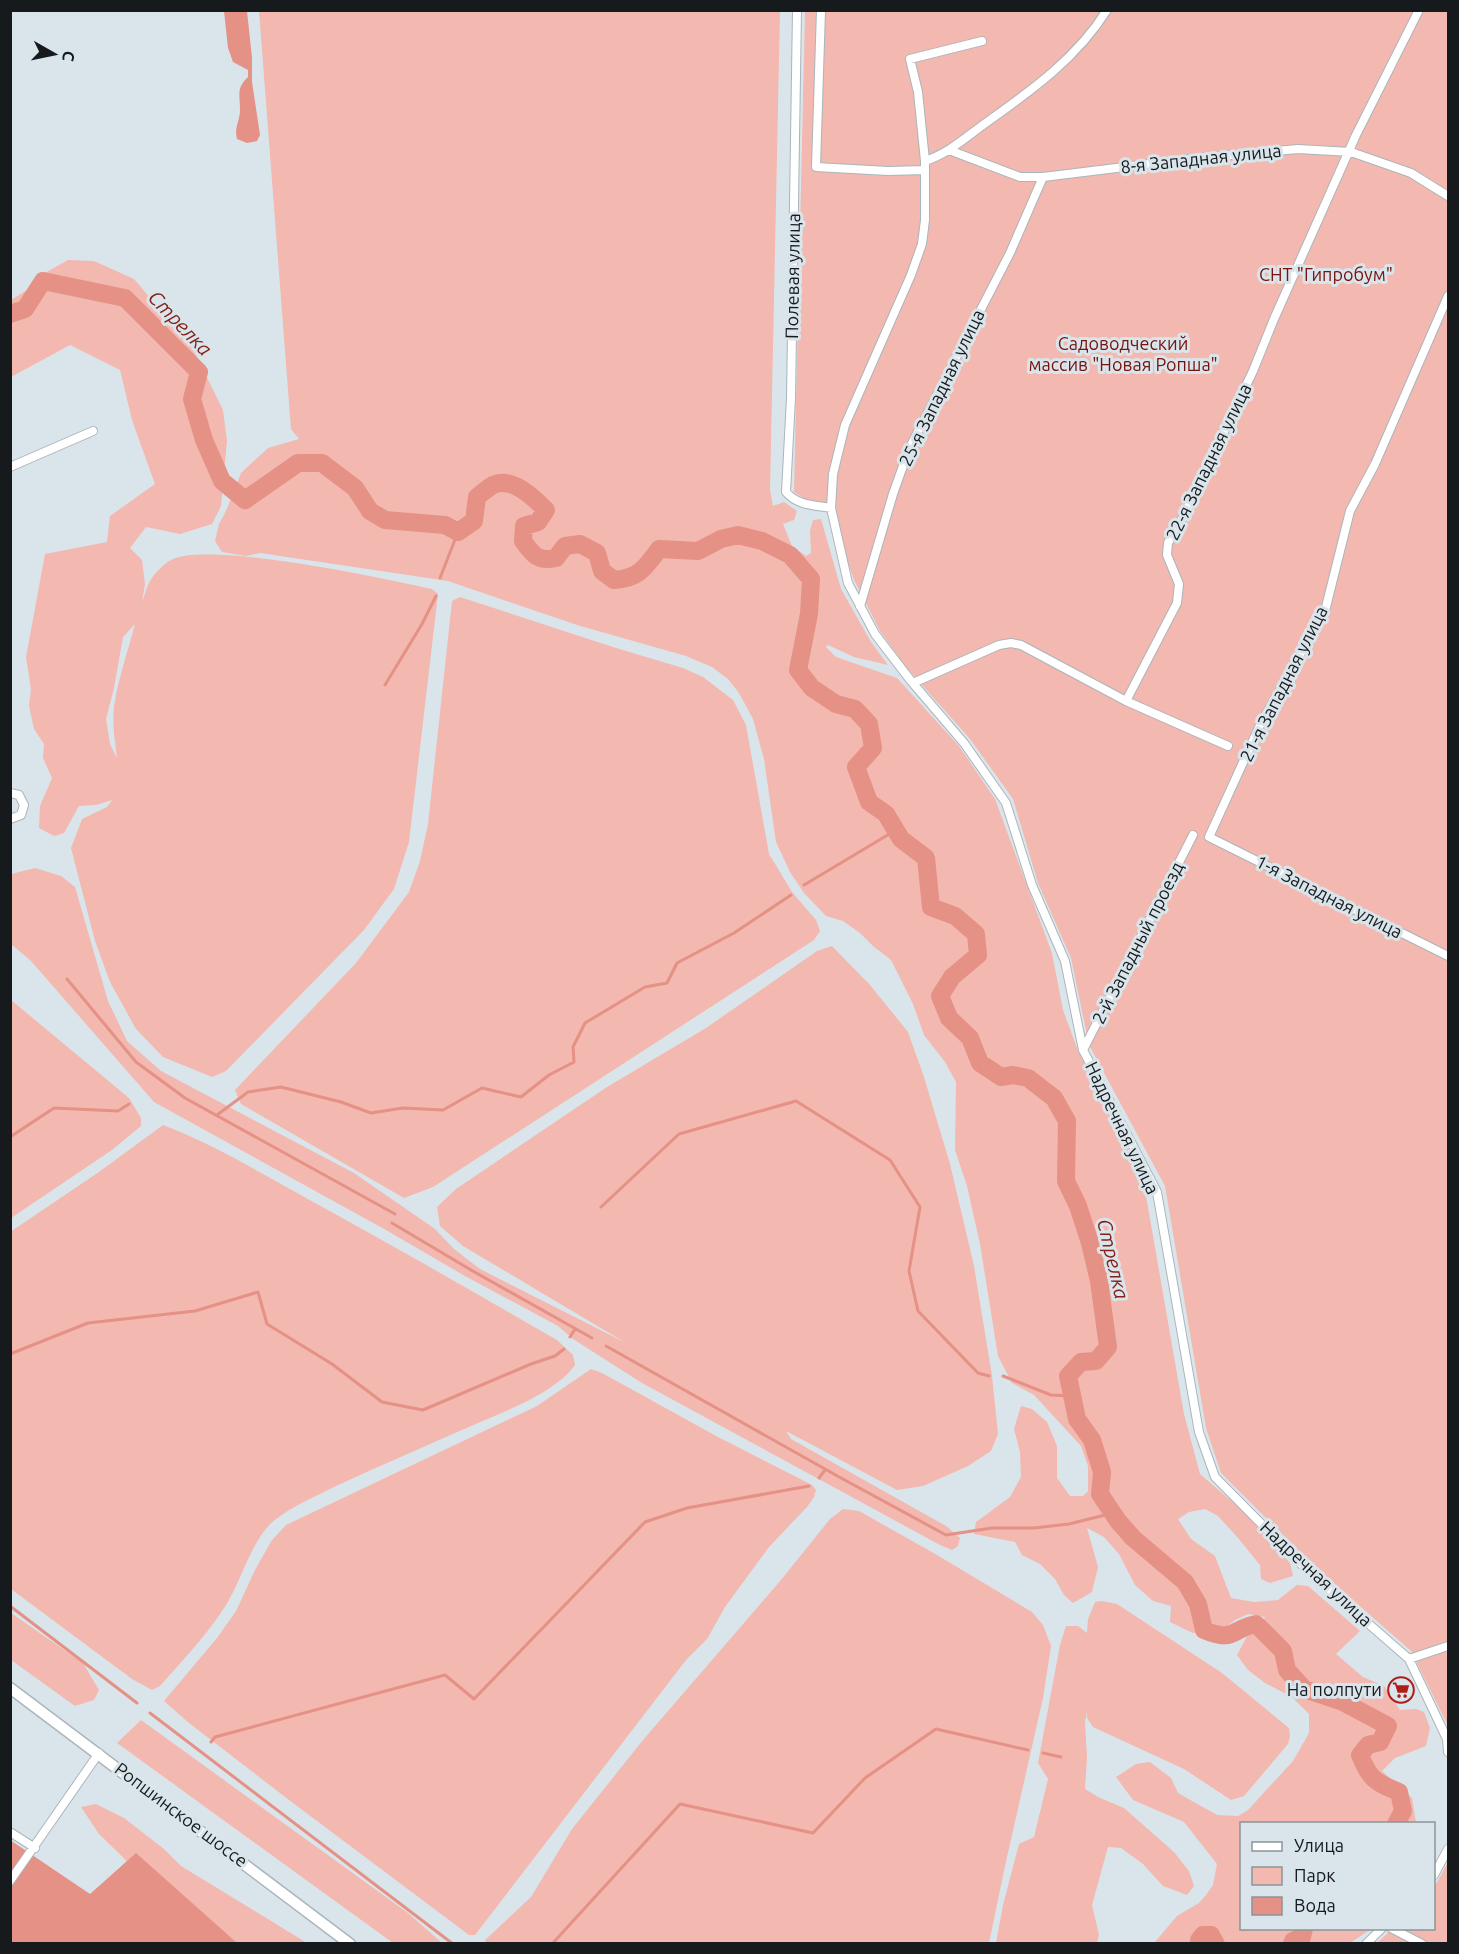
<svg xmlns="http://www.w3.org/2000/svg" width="1459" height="1954" font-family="Ubuntu,sans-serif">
<rect width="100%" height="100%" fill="#dae5eb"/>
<path fill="#f3b8af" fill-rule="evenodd" d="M 259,11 L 780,11 L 770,490 L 773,506 L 784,502 L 797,511 L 794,520 L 783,524 L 792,546 L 806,556 L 811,553 L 810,531 L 813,520 L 821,519 L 841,589 L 871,642 L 888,665 L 854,657 L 828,645 L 826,647 L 836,657 L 897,678 L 959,746 L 995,799 L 1052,953 L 1063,1010 L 1077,1048 L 1112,1119 L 1137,1163 L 1145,1190 L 1184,1414 L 1200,1474 L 1243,1511 L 1290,1563 L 1293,1576 L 1270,1583 L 1261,1579 L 1260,1565 L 1238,1538 L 1218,1516 L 1205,1509 L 1189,1512 L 1178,1519 L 1191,1539 L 1215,1556 L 1231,1598 L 1254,1602 L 1278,1600 L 1297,1585 L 1308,1586 L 1360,1631 L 1336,1654 L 1363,1677 L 1384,1686 L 1400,1710 L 1416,1709 L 1424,1712 L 1430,1728 L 1426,1746 L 1395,1758 L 1382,1771 L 1412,1798 L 1416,1823 L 1242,1824 L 1242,1928 L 1371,1929 L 1350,1943 L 1154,1943 L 1177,1916 L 1199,1903 L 1206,1895 L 1213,1885 L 1217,1864 L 1184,1822 L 1133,1800 L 1116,1777 L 1136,1764 L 1150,1762 L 1171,1778 L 1178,1793 L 1217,1815 L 1238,1816 L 1248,1810 L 1293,1761 L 1309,1733 L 1309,1714 L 1292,1697 L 1265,1683 L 1248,1670 L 1237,1655 L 1247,1636 L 1259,1632 L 1265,1617 L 1248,1614 L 1235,1620 L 1221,1631 L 1193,1633 L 1170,1622 L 1171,1606 L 1153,1601 L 1135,1585 L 1119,1554 L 1104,1537 L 1087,1528 L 1098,1567 L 1092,1592 L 1073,1603 L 1064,1595 L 1055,1579 L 1040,1564 L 1022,1555 L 1015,1542 L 974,1534 L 976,1522 L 1010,1497 L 1021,1477 L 1020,1452 L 1014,1429 L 1021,1406 L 1032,1409 L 1047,1422 L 1057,1446 L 1057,1478 L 1070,1496 L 1083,1496 L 1088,1491 L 1088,1466 L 1081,1446 L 1034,1395 L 1012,1383 L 998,1356 L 980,1244 L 967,1186 L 955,1150 L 956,1082 L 945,1062 L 924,1035 L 913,1004 L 891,960 L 873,946 L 860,933 L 843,921 L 826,916 L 804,893 L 790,872 L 776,842 L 764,759 L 753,719 L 739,693 L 728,679 L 712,667 L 686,656 L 577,625 L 448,581 L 260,553 L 246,556 L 222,552 L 215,541 L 219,524 L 226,511 L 241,473 L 268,448 L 299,439 L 291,429 Z
M 805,11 L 1448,11 L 1448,1726 L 1411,1651 L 1311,1563 L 1221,1473 L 1206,1428 L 1165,1186 L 1089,1045 L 1071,958 L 1038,883 L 1013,799 L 970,739 L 906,667 L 880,631 L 854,580 L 832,516 L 794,492 Z
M 68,260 L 94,261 L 134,279 L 192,347 L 223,410 L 227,441 L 221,506 L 212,524 L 180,534 L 146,527 L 130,548 L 142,560 L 145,584 L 142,602 C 145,596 146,587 150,581 C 153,575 163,565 169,561 C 202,539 387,579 432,589 L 438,594 L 409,842 L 394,889 L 364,930 L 226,1071 L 212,1077 L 163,1057 L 136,1029 L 110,982 L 95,941 L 71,848 L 82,819 L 107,807 L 112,800 L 96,805 L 79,806 L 64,833 L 54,836 L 39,828 L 40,806 L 52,778 L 43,758 L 44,744 L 34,729 L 29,706 L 31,689 L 26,657 L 45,554 L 107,542 L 110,516 L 155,484 L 132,420 L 120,370 L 70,345 L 11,377 L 11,300 L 27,290 L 36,278 ZM 135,624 C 128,651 118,679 114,707 C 112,723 115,742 117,758 L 110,744 L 106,719 L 114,688 L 123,637 Z
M 460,597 L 616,648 L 683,668 L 703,677 L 733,700 L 746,725 L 769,854 L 792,892 L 816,920 L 820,931 L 814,940 L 433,1187 L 404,1198 L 241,1104 L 235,1090 L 356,963 L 409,892 L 420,861 L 428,824 L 452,601 Z
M 35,868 L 61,876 L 75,887 L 108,1001 L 127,1041 L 161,1071 L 354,1173 L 435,1229 L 454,1249 L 480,1269 L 626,1343 L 463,1246 L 440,1226 L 437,1207 L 456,1189 L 607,1087 L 706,1028 L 817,951 L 832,946 L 870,985 L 908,1032 L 924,1077 L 950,1164 L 974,1266 L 992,1376 L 998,1434 L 991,1451 L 968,1466 L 923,1486 L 897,1490 L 786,1431 L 791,1439 L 946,1526 L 960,1538 L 958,1546 L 952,1550 L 940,1545 L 642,1383 L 573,1339 L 558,1326 L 465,1276 L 386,1230 L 154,1102 L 31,961 L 11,944 L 11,874 Z
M 11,1000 L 129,1098 L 141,1118 L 141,1126 L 112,1150 L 11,1218 Z
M 163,1125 C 213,1144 259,1172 306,1198 C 390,1244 474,1292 557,1340 L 573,1355 L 575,1365 C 556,1392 508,1410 478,1423 C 431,1444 383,1464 336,1486 C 316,1496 295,1505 276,1519 C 252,1537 242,1580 226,1605 C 207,1635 183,1660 160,1686 L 152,1690 L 132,1679 L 11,1589 L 10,1232 L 99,1172 Z
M 591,1369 L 602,1373 L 718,1437 L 812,1485 L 816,1490 L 814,1497 L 807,1507 L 769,1547 L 725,1607 L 707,1639 L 686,1660 L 475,1935 L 469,1935 L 289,1800 L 189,1723 L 164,1701 L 217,1638 L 236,1611 L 255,1570 L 272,1540 L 286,1525 L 537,1406 Z
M 843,1509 L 859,1511 L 937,1555 L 1032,1612 L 1043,1625 L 1051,1646 L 1043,1698 L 1005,1866 L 989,1943 L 486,1943 L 485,1940 L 531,1897 L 572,1829 L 643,1740 L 781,1580 L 830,1519 Z
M 1102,1601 L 1117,1604 L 1222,1673 L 1289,1728 L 1290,1736 L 1288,1744 L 1244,1796 L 1231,1800 L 1184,1769 L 1093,1727 L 1087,1718 L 1087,1712 L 1085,1722 L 1087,1758 L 1085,1789 L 1098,1797 L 1124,1808 L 1174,1852 L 1189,1871 L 1194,1886 L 1187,1895 L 1163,1886 L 1143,1864 L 1121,1848 L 1108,1847 L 1092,1905 L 1099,1935 L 1097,1943 L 996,1943 L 1003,1905 L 1019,1844 L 1034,1837 L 1048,1779 L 1038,1763 L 1060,1645 L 1066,1626 L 1078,1626 L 1087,1633 L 1088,1619 L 1095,1602 Z
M 11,1613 L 83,1663 L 99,1690 L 94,1700 L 75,1706 L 11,1660 Z
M 141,1720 L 408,1913 L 442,1943 L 393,1943 L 117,1743 Z
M 96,1804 L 124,1818 L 164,1849 L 181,1866 L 307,1943 L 70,1944 L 137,1871 L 99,1834 L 81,1807 Z
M 1448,1862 L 1448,1943 L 1376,1944 L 1392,1929 L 1434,1928 L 1434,1888 Z"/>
<path fill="#e59185" d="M 224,11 L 247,11 L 252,58 L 252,82 L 260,135 L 257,141 L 247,143 L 237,139 C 234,127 240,121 240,110 C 240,95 236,88 248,77 L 248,70 L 233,62 L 228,48 Z
M 10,1840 L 90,1894 L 136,1853 L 237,1943 L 11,1943 Z"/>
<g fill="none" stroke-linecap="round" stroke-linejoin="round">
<path stroke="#e59185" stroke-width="3" d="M 440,578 L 458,532
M 385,685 L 422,624 L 436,596
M 804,885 L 896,830
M 67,979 L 136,1062 L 185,1098 L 395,1214
M 217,1115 L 248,1092 L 281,1087 L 341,1102 L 371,1113 L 403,1108 L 443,1110 L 482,1088 L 521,1097 L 549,1075 L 574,1062 L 573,1047 L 585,1023 L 645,987 L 667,983 L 677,963 L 734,933 L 791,895
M 10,1137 L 54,1108 L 118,1111 L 129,1104
M 601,1207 L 679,1134 L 796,1101 L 890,1160 L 920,1207 L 909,1271 L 918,1311 L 978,1373 L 989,1376
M 392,1223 L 471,1270 L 592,1338
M 570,1337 L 575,1329
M 606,1346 L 841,1478 L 946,1535 L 992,1528 L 1034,1528 L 1069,1524 L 1113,1513
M 10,1354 L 88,1323 L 195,1311 L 258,1292 L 267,1324 L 332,1364 L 382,1402 L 423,1410 L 531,1364 L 555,1356 L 564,1349
M 1003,1376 L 1051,1395 L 1072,1396
M 819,1478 L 825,1470
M 10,1606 L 137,1703
M 150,1713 L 453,1944
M 211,1742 L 215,1737 L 445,1675 L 474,1699 L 645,1522 L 687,1508 L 809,1486
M 1043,1753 L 1061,1757
M 552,1944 L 680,1804 L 813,1833 L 865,1778 L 936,1729 L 1028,1750"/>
<path stroke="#e59185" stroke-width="18" d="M 10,314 L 25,309 L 43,281 L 125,298 L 199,372 L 192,399 L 204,440 L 222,481 L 245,500 L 298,463 L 322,463 L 355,488 L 370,511 L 385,520 L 445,525 L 458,532 L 474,521 L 477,497 C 482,493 488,488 493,485 C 512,476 534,498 546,510 L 538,522 L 524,526 L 523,541 C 533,555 538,562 556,558 L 565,546 L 580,544 L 597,553 L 602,571 L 614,580 C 639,578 645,568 659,549 L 698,551 L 721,539 L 738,535 L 762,541 L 790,555 L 811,579 L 809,614 L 798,670 L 812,688 L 836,704 L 855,709 L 869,724 L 873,748 L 856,767 L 869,802 L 886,814 L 901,839 L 926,858 L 931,907 L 955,916 L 976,934 L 978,955 L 952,977 L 940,996 L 949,1018 L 970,1038 L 980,1063 L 1001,1077 L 1013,1075 L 1028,1078 L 1054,1098 L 1067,1121 L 1066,1181 L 1078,1206 L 1090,1243 L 1099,1281 L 1108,1347 L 1096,1361 L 1081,1362 L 1068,1376 L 1077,1419 L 1092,1440 L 1102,1472 L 1100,1494 L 1118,1521 L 1133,1538 L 1185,1582 L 1198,1604 L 1204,1630 C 1234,1643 1231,1629 1256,1624 L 1283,1651 L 1287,1670 L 1304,1689 L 1343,1702 L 1388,1726 L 1380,1742 L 1368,1745 L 1360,1755 C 1370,1780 1375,1782 1399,1792 L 1403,1811 L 1396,1824
M 1200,1944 L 1199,1940 L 1203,1935 L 1211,1935 L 1216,1944
M 1292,1944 L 1293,1941 L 1302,1937 L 1304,1928"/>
<g stroke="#abb5bb" stroke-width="10">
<path id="minor" d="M 797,10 L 791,398 L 786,492 C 798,506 814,505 831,508
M 821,10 L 816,167 L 888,171 L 925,170
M 982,41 L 910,59 L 918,92 L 925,161 C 949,153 966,137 987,122 C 1032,90 1077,58 1107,10
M 949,150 L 1020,177 L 1043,177 L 1198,158 L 1298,149 L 1351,152 L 1411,173 L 1448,196
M 925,161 L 925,220 L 922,244 L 911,275 L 845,425 L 833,474 L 831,508 L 848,583 L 875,634 L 911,681 L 964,743 L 1006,803 L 1032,885 L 1065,961 L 1083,1050 L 1157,1192 L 1199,1432 L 1215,1477 L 1308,1571 L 1409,1659 L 1447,1739 L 1448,1752
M 1448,296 L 1375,464 L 1350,511 L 1325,611 L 1261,723 L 1209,837 L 1448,956
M 10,467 L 93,431
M 860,606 L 893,494 L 909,449 L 1010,253 L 1043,177
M 913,683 L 999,645 L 1011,643 L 1021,645 L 1126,701 L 1177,603 L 1179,584 L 1167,555 L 1168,543 L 1181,521 L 1253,371 L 1274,319 L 1356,135 L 1419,10
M 1126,701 L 1228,746
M 10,793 L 19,795 L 24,805 L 21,815 L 10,819
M 1083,1050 L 1193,835
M 1409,1659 L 1448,1646
M 10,1832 L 35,1848
M 1434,1875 L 1448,1849
M 10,1881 L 99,1753
M 1391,1928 L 1422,1944
M 1366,1944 L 1382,1928"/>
</g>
<g stroke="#abb5bb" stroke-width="13">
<path id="secondary" d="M 10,1688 L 350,1944"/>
</g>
<use href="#minor" stroke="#fff" stroke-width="8"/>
<use href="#secondary" stroke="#fff" stroke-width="10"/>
</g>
<defs>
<g id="supermarket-ring" transform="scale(1.35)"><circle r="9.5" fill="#dae5eb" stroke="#ae1d17" stroke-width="1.5"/><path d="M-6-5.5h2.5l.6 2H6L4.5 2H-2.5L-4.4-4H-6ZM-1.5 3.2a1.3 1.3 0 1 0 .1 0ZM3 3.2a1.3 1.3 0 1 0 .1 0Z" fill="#ae1d17"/></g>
</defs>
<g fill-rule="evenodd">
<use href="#supermarket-ring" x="1401" y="1690"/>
</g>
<g text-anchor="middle" stroke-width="6" stroke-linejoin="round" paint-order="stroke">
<g font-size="18" fill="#161a1c" stroke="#dae5eb">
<text transform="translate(1201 159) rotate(-6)" y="6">8-я Западная улица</text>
<text transform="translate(793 276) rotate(-89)" y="6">Полевая улица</text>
<text transform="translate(942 388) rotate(-64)" y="6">25-я Западная улица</text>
<text transform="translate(1209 462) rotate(-64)" y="6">22-я Западная улица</text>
<text transform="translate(1284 684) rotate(-63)" y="6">21-я Западная улица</text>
<text transform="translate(1329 897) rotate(27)" y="6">1-я Западная улица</text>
<text transform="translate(1138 943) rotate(-63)" y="6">2-й Западный проезд</text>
<text transform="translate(1122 1128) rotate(64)" y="6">Надречная улица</text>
<text transform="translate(1316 1574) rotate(43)" y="6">Надречная улица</text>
<text transform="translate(181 1815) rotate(37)" y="6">Ропшинское шоссе</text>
</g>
<g font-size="18" fill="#77130e" stroke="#dae5eb">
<text x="1326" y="281">СНТ "Гипробум"</text>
<text x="1123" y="350">Садоводческий<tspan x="1123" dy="21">массив "Новая Ропша"</tspan></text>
</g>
<g font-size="18" fill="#161a1c" stroke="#dae5eb" text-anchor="end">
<text x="1382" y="1696">На полпути</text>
</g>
<g font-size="20" font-style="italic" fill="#84221a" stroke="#dae5eb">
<text transform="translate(180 323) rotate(46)" y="7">Стрелка</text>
<text transform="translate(1113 1259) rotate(77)" y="7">Стрелка</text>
</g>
</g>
<rect width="1459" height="1954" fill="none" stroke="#161a1c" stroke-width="24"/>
<rect x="1240" y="1822" width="195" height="108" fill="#dae5eb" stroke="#8c9498" stroke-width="1.5"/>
<rect x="1252" y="1842" width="30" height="9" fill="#ffffff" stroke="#8c9498" stroke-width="1.5"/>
<text x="1294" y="1852" font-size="18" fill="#161a1c">Улица</text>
<rect x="1252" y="1867" width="30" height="18" fill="#f3b8af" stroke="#8c9498" stroke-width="1.5"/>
<text x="1294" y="1882" font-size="18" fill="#161a1c">Парк</text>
<rect x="1252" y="1897" width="30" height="18" fill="#e59185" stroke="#8c9498" stroke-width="1.5"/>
<text x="1294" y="1912" font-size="18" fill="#161a1c">Вода</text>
<g transform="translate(54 54) rotate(99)" stroke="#dae5eb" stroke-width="4.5" paint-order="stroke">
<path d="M0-4.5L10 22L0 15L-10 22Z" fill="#161a1c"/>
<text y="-9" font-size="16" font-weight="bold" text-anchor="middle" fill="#161a1c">С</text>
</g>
</svg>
